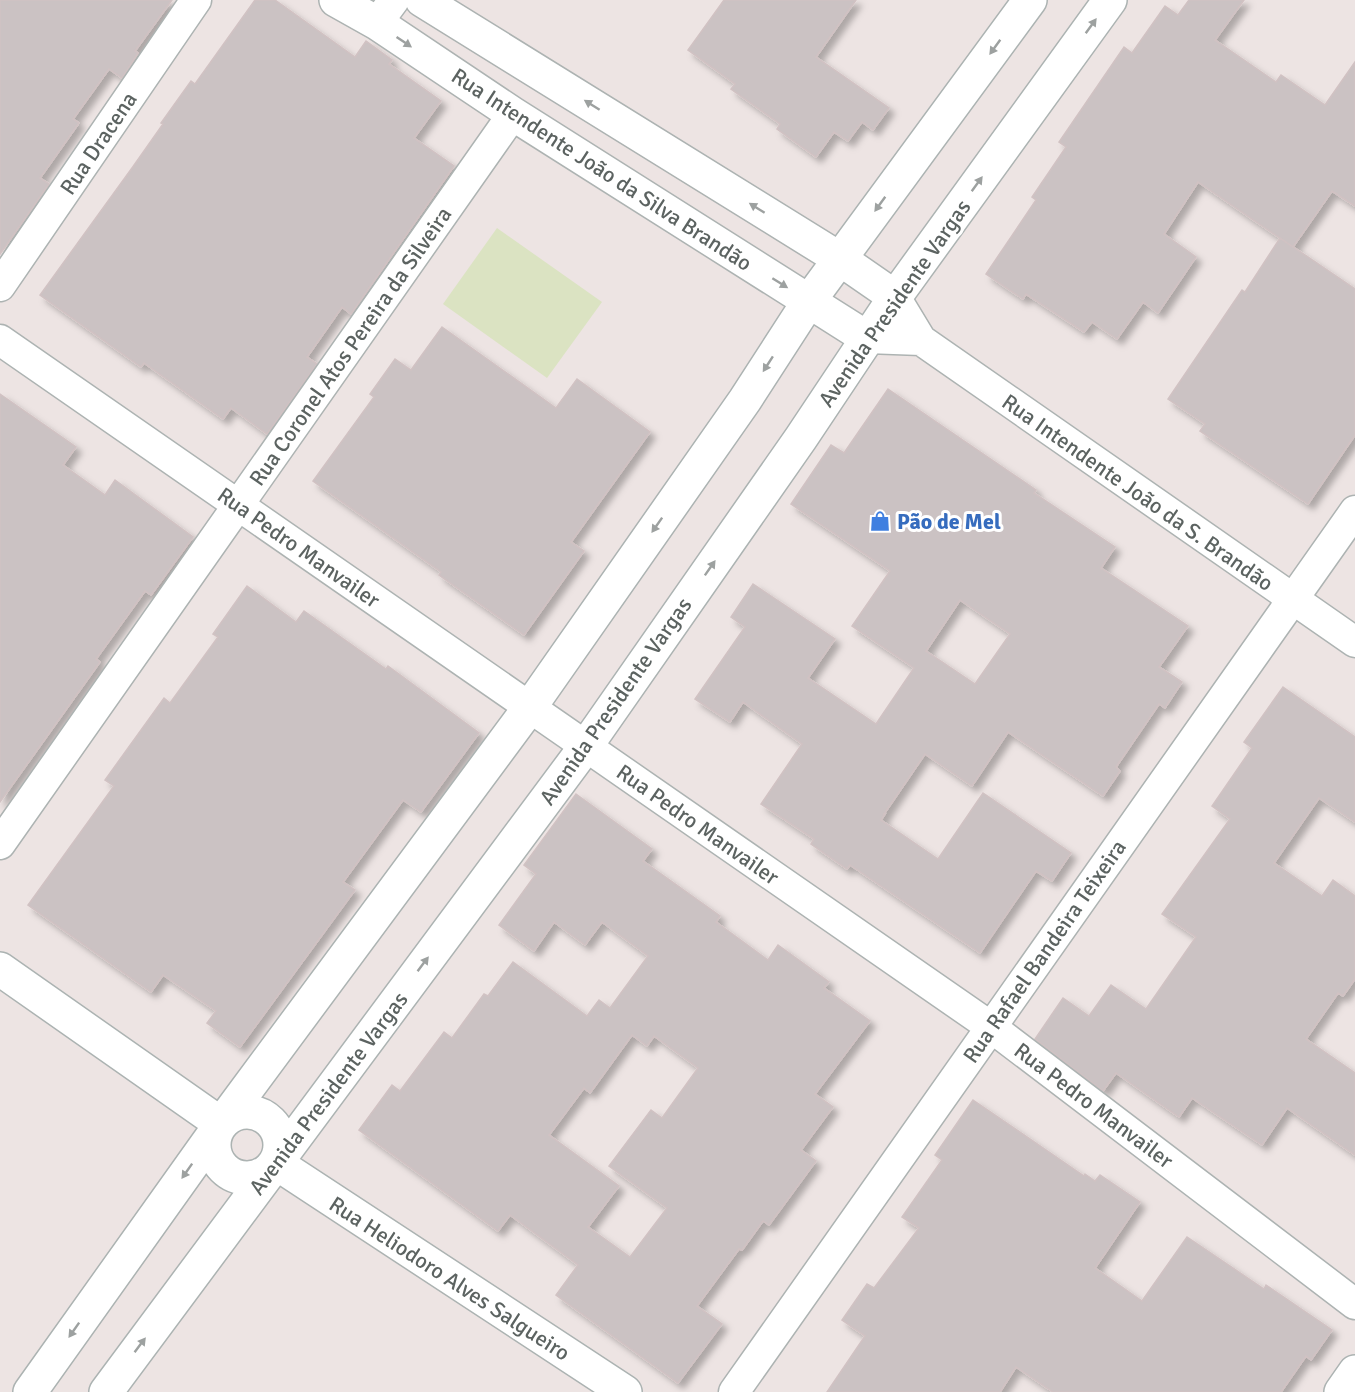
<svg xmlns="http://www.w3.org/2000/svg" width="1355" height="1392" font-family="Signika,sans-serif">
<defs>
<filter id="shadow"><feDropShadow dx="5.5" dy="5.5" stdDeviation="3" flood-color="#0004"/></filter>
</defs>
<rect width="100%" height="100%" fill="#ede4e3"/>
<path fill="#dbe3c2" d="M 497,228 L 602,302 L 547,378 L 443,304 Z"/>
<path fill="#cbc2c3" stroke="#d1c2c3" stroke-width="1.5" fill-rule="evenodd" filter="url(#shadow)" d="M 0,0 L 172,0 L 135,51 L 138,53 L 122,78 L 109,69 L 73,119 L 79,123 L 40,178 L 49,184 L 0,254 Z
M 255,0 L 275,0 L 355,57 L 366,41 L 392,60 L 389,64 L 441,101 L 414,138 L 454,166 L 351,314 L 342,307 L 307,357 L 317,364 L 267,434 L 231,408 L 223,419 L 144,363 L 141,367 L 40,295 L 132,168 L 163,124 L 161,123 L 191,81 L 195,84 Z
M 724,0 L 856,0 L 816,57 L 889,108 L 873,130 L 862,122 L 848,141 L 834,132 L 816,157 L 777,129 L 780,124 L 731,89 L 735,84 L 688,50 Z
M 1189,0 L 1244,0 L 1215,40 L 1276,82 L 1281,75 L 1325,105 L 1355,62 L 1355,206 L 1332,191 L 1293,247 L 1198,182 L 1164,234 L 1196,257 L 1158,313 L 1143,302 L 1117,339 L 1092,322 L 1084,332 L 1026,294 L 1023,299 L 986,274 L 1036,200 L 1032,197 L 1066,147 L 1059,142 L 1124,47 L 1132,53 L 1165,6 L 1178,15 Z
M 1280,238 L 1355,289 L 1355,435 L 1308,504 L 1200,431 L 1205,424 L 1168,399 L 1242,290 L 1245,292 Z
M 442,327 L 556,408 L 577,379 L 650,432 L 571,542 L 584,551 L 524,635 L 439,575 L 441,572 L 313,481 L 374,397 L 370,394 L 395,359 L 411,370 Z
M 888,389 L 1036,490 L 1034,493 L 1115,547 L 1101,568 L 1188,626 L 1159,667 L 1182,682 L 1165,708 L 1159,704 L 1116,767 L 1120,771 L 1103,796 L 1008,732 L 972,786 L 925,754 L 884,814 L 885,814 L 881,820 L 938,859 L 983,793 L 1071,853 L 1052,881 L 1036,871 L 980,953 L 850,865 L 847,869 L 811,844 L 814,839 L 761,804 L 802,744 L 743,702 L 730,722 L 695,699 L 745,627 L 731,617 L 753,584 L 835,639 L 808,678 L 876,724 L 914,668 L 852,626 L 890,571 L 791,504 L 831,445 L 844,453 ZM 960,600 L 1010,634 L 975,684 L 926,651 Z
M 0,394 L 76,447 L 63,465 L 105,495 L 115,480 L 193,537 L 151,595 L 145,591 L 96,659 L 100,662 L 0,802 Z
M 247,586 L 296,622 L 304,611 L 386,669 L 388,666 L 479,733 L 421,812 L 403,800 L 343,882 L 355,890 L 240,1047 L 207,1023 L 216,1011 L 163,975 L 151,992 L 28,905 L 114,786 L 105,780 L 164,698 L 170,703 L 218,637 L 213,634 Z
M 1283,687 L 1355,737 L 1355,822 L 1319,798 L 1274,863 L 1322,896 L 1333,880 L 1355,896 L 1355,979 L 1343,996 L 1338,993 L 1306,1039 L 1355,1073 L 1355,1155 L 1287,1108 L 1262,1145 L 1192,1098 L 1179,1117 L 1116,1073 L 1103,1091 L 1035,1039 L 1063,998 L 1089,1016 L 1111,985 L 1146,1009 L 1196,937 L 1162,914 L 1230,819 L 1212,806 L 1252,748 L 1244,742 Z
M 576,794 L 652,849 L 643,861 L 720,916 L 716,922 L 768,960 L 778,945 L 829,982 L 824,988 L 870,1021 L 815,1094 L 833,1107 L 801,1150 L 816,1161 L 769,1225 L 763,1221 L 742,1250 L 739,1249 L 697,1306 L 722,1324 L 678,1383 L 556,1295 L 578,1265 L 510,1215 L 498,1231 L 359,1130 L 392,1085 L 400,1091 L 444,1032 L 452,1038 L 484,994 L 488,996 L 513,962 L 587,1016 L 599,1000 L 610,1008 L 648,956 L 602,922 L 585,945 L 554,922 L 534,951 L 499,925 L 536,874 L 524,865 ZM 632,1035 L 647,1046 L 654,1036 L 698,1068 L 662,1118 L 651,1110 L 609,1166 L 667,1208 L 630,1257 L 588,1227 L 619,1186 L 549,1135 L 584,1088 L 590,1093 Z
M 973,1100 L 1084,1176 L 1085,1174 L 1095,1181 L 1100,1175 L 1140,1202 L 1095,1268 L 1142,1301 L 1187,1237 L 1264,1289 L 1266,1285 L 1332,1330 L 1311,1360 L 1306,1356 L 1281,1392 L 1053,1392 L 1016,1367 L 1000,1392 L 827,1392 L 865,1336 L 842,1320 L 867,1284 L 874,1288 L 919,1228 L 902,1217 L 942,1160 L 935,1155 Z"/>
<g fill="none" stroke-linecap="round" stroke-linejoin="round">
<g stroke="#adb3b2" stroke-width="33">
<path id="minor" d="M 377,23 L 394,0
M 0,286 L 196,0
M 895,297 L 921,340 L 1355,642
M 867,338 L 921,340
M 0,340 L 991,1027 L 1355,1304
M 0,844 L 513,114
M 734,1392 L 1355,511"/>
</g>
<g stroke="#adb3b2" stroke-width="36">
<path id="tertiary" d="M 336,0 L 377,23 L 513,114 L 867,338
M 422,0 L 840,259 L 895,297"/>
</g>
<g stroke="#acb3b2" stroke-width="36">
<path id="secondary" d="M 0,969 L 221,1124
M214 1145a33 33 0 1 1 66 0a33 33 0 1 1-66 0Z
M 276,1163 L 625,1392
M 30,1392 L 221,1124 L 530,707 L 745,400 L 809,301 L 1030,0
M 106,1392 L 586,746 L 801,438 L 895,297 L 1110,0
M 1341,1392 L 1355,1372"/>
</g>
<use href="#minor" stroke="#fff" stroke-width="30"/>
<use href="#tertiary" stroke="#fff" stroke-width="33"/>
<use href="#secondary" stroke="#fff" stroke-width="33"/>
</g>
<defs><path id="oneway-solid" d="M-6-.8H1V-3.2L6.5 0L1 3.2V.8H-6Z" transform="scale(1.5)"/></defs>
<g fill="#9da1a0">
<use href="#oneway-solid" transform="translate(1091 26) rotate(-54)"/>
<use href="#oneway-solid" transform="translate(404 42) rotate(34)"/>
<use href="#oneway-solid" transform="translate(995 47) rotate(126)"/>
<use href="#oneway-solid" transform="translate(592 105) rotate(-148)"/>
<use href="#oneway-solid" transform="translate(977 184) rotate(-54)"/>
<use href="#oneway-solid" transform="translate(880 204) rotate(126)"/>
<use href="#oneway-solid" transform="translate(757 208) rotate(-148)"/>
<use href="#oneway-solid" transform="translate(780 283) rotate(32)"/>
<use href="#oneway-solid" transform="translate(768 364) rotate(123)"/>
<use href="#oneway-solid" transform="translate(657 525) rotate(125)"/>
<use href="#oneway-solid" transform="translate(710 568) rotate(-55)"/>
<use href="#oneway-solid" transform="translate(423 964) rotate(-53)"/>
<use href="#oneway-solid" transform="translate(187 1171) rotate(125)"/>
<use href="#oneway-solid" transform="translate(74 1330) rotate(125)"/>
<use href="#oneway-solid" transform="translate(140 1345) rotate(-53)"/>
</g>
<defs>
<g id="shop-bare" transform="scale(1.62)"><path d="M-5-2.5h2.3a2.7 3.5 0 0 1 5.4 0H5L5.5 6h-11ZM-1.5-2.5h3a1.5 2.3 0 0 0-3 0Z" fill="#3f7fe0" stroke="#fff" stroke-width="2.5" paint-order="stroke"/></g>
</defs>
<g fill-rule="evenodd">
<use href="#shop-bare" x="880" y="521"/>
</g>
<g text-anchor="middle" stroke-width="6" stroke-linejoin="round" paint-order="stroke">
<g font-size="22" fill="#5c6361" stroke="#fff">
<text transform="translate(98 143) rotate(-56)" y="8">Rua Dracena</text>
<text transform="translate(602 169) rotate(33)" y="8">Rua Intendente João da Silva Brandão</text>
<text transform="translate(894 303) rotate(-55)" y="8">Avenida Presidente Vargas</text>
<text transform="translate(350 346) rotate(-55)" y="8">Rua Coronel Atos Pereira da Silveira</text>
<text transform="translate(1138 492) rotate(35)" y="8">Rua Intendente João da S. Brandão</text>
<text transform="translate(299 547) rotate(35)" y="8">Rua Pedro Manvailer</text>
<text transform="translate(615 701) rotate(-55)" y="8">Avenida Presidente Vargas</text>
<text transform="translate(698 824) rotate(35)" y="8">Rua Pedro Manvailer</text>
<text transform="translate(1044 951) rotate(-55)" y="8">Rua Rafael Bandeira Teixeira</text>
<text transform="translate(328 1093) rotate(-53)" y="8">Avenida Presidente Vargas</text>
<text transform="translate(1094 1105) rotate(37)" y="8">Rua Pedro Manvailer</text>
<text transform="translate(450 1278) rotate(33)" y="8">Rua Heliodoro Alves Salgueiro</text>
</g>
<g font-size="22" font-weight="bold" fill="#366cbe" stroke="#fff" text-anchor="start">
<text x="897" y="529">Pão de Mel</text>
</g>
</g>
</svg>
